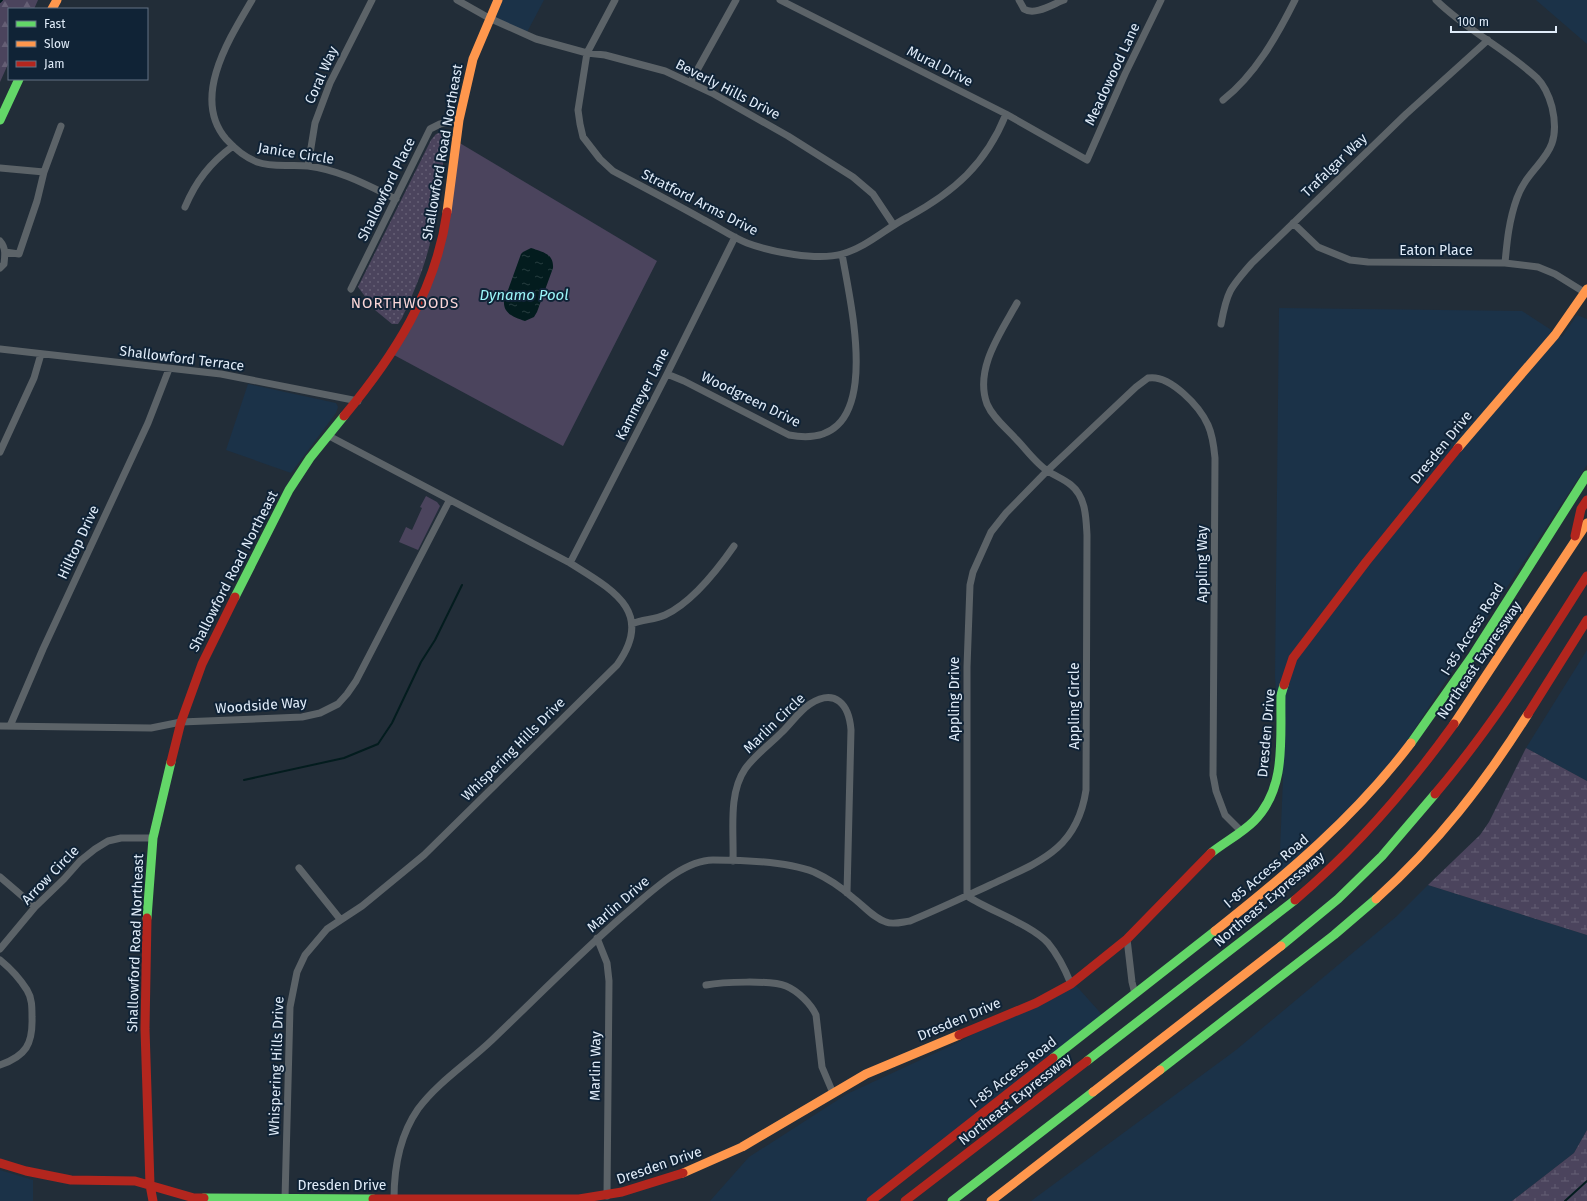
<svg xmlns="http://www.w3.org/2000/svg" width="1587" height="1201" font-family="'Fira Sans',sans-serif">
<defs>
<pattern id="forest-firs" width="22" height="20" patternUnits="userSpaceOnUse"><rect width="22" height="20" fill="#4b445d"/><path d="M5 1l3.5 6h-7zM16 11l3.5 6h-7z" fill="#655f75"/></pattern>
<pattern id="wetland-marsh" width="20" height="14" patternUnits="userSpaceOnUse"><rect width="20" height="14" fill="#4b445d"/><path d="M1 5h8M5 5V1M11 12h8M15 12V8" fill="none" stroke="#655f75"/></pattern>
<pattern id="park-dots" width="8" height="8" patternUnits="userSpaceOnUse"><rect width="8" height="8" fill="#4b445d"/><path d="M2 2h.1M6 6h.1" fill="none" stroke="#655f75" stroke-width="1.8" stroke-linecap="round"/></pattern>
<pattern id="water-ripples" width="26" height="14" patternUnits="userSpaceOnUse"><rect width="26" height="14" fill="#031c1e"/><path d="M2 4q2-2 4 0t4 0M15 11q2-2 4 0t4 0" fill="none" stroke="#273d3f"/></pattern>
</defs>
<rect width="100%" height="100%" fill="#222d38"/>
<path fill="#1b3248" d="M 499,0 L 544,0 L 525,36 L 489,20 Z
M 1536,0 L 1587,0 L 1587,44 Z
M 1279,308 L 1522,311 L 1562,337 L 1577,315 L 1587,319 L 1587,465 L 1374,791 L 1279,873 L 1283,779 L 1275,677 Z
M 248,384 L 336,403 L 338,407 L 336,413 L 291,473 L 226,450 Z
M 1587,650 L 1587,781 L 1526,748 Z
M 1428,885 L 1587,935 L 1587,1130 L 1574,1153 L 1512,1201 L 1031,1201 L 1236,1050 L 1397,916 Z
M 1071,980 L 1106,1019 L 875,1201 L 710,1201 L 749,1157 L 847,1094 L 957,1043 Z
M 0,1170 L 33,1180 L 33,1201 L 0,1201 Z"/>
<path fill="#4b445d" d="M 453,139 L 657,261 L 563,446 L 394,355 L 421,296 L 445,222 Z
M 426,496 L 437,502 L 440,506 L 418,550 L 399,542 L 406,527 L 412,530 L 422,508 L 420,507 Z"/>
<path fill="url(#forest-firs)" d="M 0,0 L 38,0 L 34,9 L 9,9 L 9,62 L 0,82 Z"/>
<path fill="url(#wetland-marsh)" d="M 1526,748 L 1587,781 L 1587,935 L 1428,885 L 1480,835 L 1489,822 Z
M 1587,1130 L 1587,1201 L 1512,1201 L 1574,1153 Z"/>
<path fill="url(#park-dots)" d="M 442,132 L 446,137 L 446,143 C 441,176 438,210 430,243 C 424,269 413,294 402,318 L 398,324 L 392,324 L 375,310 L 358,287 L 431,140 L 436,134 Z"/>
<path fill="url(#water-ripples)" d="M 531,248 C 543,252 554,254 553,268 L 537,312 L 534,317 L 525,321 C 514,317 503,314 504,301 L 521,254 L 523,252 Z"/>
<g fill="none" stroke-linecap="round" stroke-linejoin="round">
<path stroke="#031c1e" stroke-width="2" d="M 0,2 L 2,0
M 244,780 L 344,758 L 378,744 L 392,723 L 421,662 L 435,640 L 462,585
M 1565,1201 L 1587,1181"/>
<path stroke="#5c6368" stroke-width="7" d="M 252,0 C 229,39 191,98 226,139 C 235,149 244,157 257,162 C 273,168 292,164 308,166 C 340,170 367,185 396,199
M 457,0 L 489,18 L 536,39 L 587,53 L 605,55 L 665,71 L 712,93 L 788,136 L 853,177 L 873,194 L 893,224
M 615,0 L 587,53 L 578,110 L 580,124 L 583,137 L 600,159 L 613,171 C 643,187 674,203 704,220 C 718,227 732,237 747,243 C 771,252 817,261 842,254 C 867,247 886,228 908,217 C 954,192 986,164 1006,114
M 780,0 L 1006,114 L 1087,160 L 1125,74 L 1161,0
M 1019,0 L 1024,9 C 1035,16 1053,4 1064,0
M 1436,0 C 1466,30 1506,49 1537,78 C 1545,86 1549,96 1552,107 C 1564,158 1531,160 1517,198 C 1509,220 1507,241 1505,263
M 690,83 L 736,0
M 1223,100 C 1255,75 1277,36 1295,0
M 308,166 L 315,123 L 330,83 L 372,0
M 0,168 L 44,172 L 61,126
M 185,207 C 196,181 210,163 233,146
M 1293,223 L 1318,247 L 1350,260 L 1368,262 L 1505,263 L 1538,267 L 1555,274 L 1584,292
M 0,241 C 6,248 5,255 4,264 L 0,268
M 5,252 L 19,254 L 37,201 L 44,172
M 351,289 L 430,129 L 440,124 L 459,120
M 1221,324 C 1227,291 1230,288 1252,263 L 1406,114 L 1488,40
M 0,349 L 221,374 L 358,401
M 667,374 L 684,381 L 789,435 C 888,454 851,307 842,254
M 0,452 L 34,378 L 41,354
M 570,563 L 667,374 L 735,237
M 632,624 C 642,619 654,620 665,615 C 691,603 718,569 734,546
M 0,726 L 151,728 L 181,722 L 302,717 L 320,713 L 338,704 L 347,694 L 356,681 L 449,501
M 10,726 L 43,649 L 148,423 L 169,369
M 733,861 C 734,831 728,794 745,769 C 754,756 769,745 780,734 C 790,725 799,711 810,704 C 835,688 849,704 851,730 L 847,893
M 299,868 L 340,919
M 0,877 L 35,907
M 597,938 L 607,963 L 609,981 L 607,1196
M 1127,939 L 1132,982 L 1135,994
M 0,949 L 35,907 L 64,879 L 80,861 L 95,849 L 108,841 L 121,838 L 153,838
M 0,960 C 10,968 20,979 27,990 C 32,998 32,1007 32,1017 C 33,1044 26,1056 0,1065
M 1071,984 C 1065,969 1058,955 1048,943 C 1030,924 990,911 967,896 L 967,667 L 970,585 L 973,572 L 991,532 L 1006,513 L 1047,471 L 1136,387 L 1148,378 C 1170,374 1200,407 1208,425 C 1213,436 1214,447 1215,458 L 1213,775 L 1216,791 L 1225,815 L 1241,831
M 706,985 C 722,982 771,980 786,986 C 798,991 811,1004 816,1015 L 822,1067 L 833,1093
M 285,1199 L 290,1007 L 297,972 L 305,955 L 327,929 L 362,906 L 424,855 L 617,665 C 656,611 611,589 570,563 L 329,436
M 394,1199 C 394,1168 400,1135 418,1109 C 438,1082 468,1063 492,1040 C 537,997 579,954 625,914 C 648,895 682,860 713,860 C 742,860 788,862 814,872 C 827,878 842,888 852,897 C 863,905 873,918 886,922 C 893,925 902,922 910,921 C 937,910 964,897 990,885 C 1039,862 1077,850 1086,790 L 1087,535 C 1086,518 1086,497 1071,485 C 1064,479 1055,476 1048,471 C 1037,465 1025,448 1016,439 C 1006,428 993,418 987,404 C 974,369 1001,332 1017,303"/>
<path stroke="#63d668" stroke-width="9" d="M 0,120 L 19,79
M 235,597 L 289,490 L 310,458 L 344,416
M 1411,743 L 1473,655 L 1587,475
M 1211,853 C 1225,842 1242,833 1254,821 C 1287,788 1280,738 1281,695 L 1284,685
M 147,918 L 153,838 L 171,762
M 1281,946 L 1338,899 L 1382,856 L 1435,794
M 1053,1058 L 1215,931
M 1087,1061 L 1295,900
M 1160,1070 L 1334,935 L 1376,899
M 204,1198 L 373,1199
M 952,1201 L 1093,1092"/>
<path stroke="#ff974d" stroke-width="9" d="M 52,9 L 57,0
M 447,212 L 459,120 L 473,59 L 498,0
M 1458,448 L 1555,335 L 1587,289
M 1454,724 L 1587,523
M 1376,899 C 1437,844 1484,784 1528,714
M 1215,931 C 1286,875 1356,816 1411,743
M 1093,1092 L 1281,946
M 683,1173 L 742,1147 L 866,1074 L 959,1035
M 991,1201 L 1160,1070"/>
<path stroke="#b3261e" stroke-width="9" d="M 344,416 C 394,356 436,291 447,212
M 1575,536 L 1581,509 L 1587,500
M 1284,685 L 1293,658 L 1366,562 L 1458,448
M 1528,714 L 1587,620
M 171,762 L 181,722 L 202,664 L 235,597
M 1435,794 C 1493,726 1539,651 1587,576
M 1295,900 C 1355,849 1408,788 1454,724
M 147,918 L 145,1029 L 150,1185 L 153,1201
M 959,1035 L 1036,1003 L 1071,984 L 1127,939 L 1211,853
M 0,1163 L 26,1171 L 71,1180 L 135,1181 L 194,1198 L 204,1198
M 373,1199 L 579,1199 L 622,1192 L 683,1173
M 871,1201 L 1053,1058
M 905,1201 L 1087,1061"/>
</g>
<g text-anchor="middle" stroke-width="4" stroke-linejoin="round" paint-order="stroke">
<g font-size="14" fill="#e0ecf9" stroke="#102336">
<text transform="translate(940 66) rotate(27)" y="5">Mural Drive</text>
<text transform="translate(1112 74) rotate(-65)" y="5">Meadowood Lane</text>
<text transform="translate(321 75) rotate(-66)" y="5">Coral Way</text>
<text transform="translate(728 89) rotate(27)" y="5">Beverly Hills Drive</text>
<text transform="translate(442 152) rotate(-80)" y="5">Shallowford Road Northeast</text>
<text transform="translate(296 153) rotate(9)" y="5">Janice Circle</text>
<text transform="translate(1334 165) rotate(-44)" y="5">Trafalgar Way</text>
<text transform="translate(386 189) rotate(-64)" y="5">Shallowford Place</text>
<text transform="translate(700 202) rotate(27)" y="5">Stratford Arms Drive</text>
<text x="1436" y="255">Eaton Place</text>
<text transform="translate(182 358) rotate(7)" y="5">Shallowford Terrace</text>
<text transform="translate(642 394) rotate(-63)" y="5">Kammeyer Lane</text>
<text transform="translate(751 399) rotate(26)" y="5">Woodgreen Drive</text>
<text transform="translate(1441 447) rotate(-51)" y="5">Dresden Drive</text>
<text transform="translate(78 542) rotate(-65)" y="5">Hilltop Drive</text>
<text transform="translate(1202 564) rotate(-90)" y="5">Appling Way</text>
<text transform="translate(233 571) rotate(-63)" y="5">Shallowford Road Northeast</text>
<text transform="translate(1472 629) rotate(-58)" y="5">I-85 Access Road</text>
<text transform="translate(1479 660) rotate(-56)" y="5">Northeast Expressway</text>
<text transform="translate(954 699) rotate(-90)" y="5">Appling Drive</text>
<text transform="translate(261 705) rotate(-4)" y="5">Woodside Way</text>
<text transform="translate(1074 706) rotate(-90)" y="5">Appling Circle</text>
<text transform="translate(774 723) rotate(-44)" y="5">Marlin Circle</text>
<text transform="translate(1266 733) rotate(-85)" y="5">Dresden Drive</text>
<text transform="translate(513 749) rotate(-45)" y="5">Whispering Hills Drive</text>
<text transform="translate(1266 871) rotate(-40)" y="5">I-85 Access Road</text>
<text transform="translate(50 875) rotate(-46)" y="5">Arrow Circle</text>
<text transform="translate(1269 899) rotate(-40)" y="5">Northeast Expressway</text>
<text transform="translate(618 904) rotate(-41)" y="5">Marlin Drive</text>
<text transform="translate(135 943) rotate(-88)" y="5">Shallowford Road Northeast</text>
<text transform="translate(959 1019) rotate(-23)" y="5">Dresden Drive</text>
<text transform="translate(276 1066) rotate(-88)" y="5">Whispering Hills Drive</text>
<text transform="translate(595 1066) rotate(-89)" y="5">Marlin Way</text>
<text transform="translate(1013 1072) rotate(-38)" y="5">I-85 Access Road</text>
<text transform="translate(1015 1099) rotate(-38)" y="5">Northeast Expressway</text>
<text transform="translate(659 1165) rotate(-19)" y="5">Dresden Drive</text>
<text x="342" y="1190">Dresden Drive</text>
</g>
<g font-size="15" font-style="italic" fill="#9bf6f9" stroke="#102336">
<text x="524" y="300">Dynamo Pool</text>
</g>
<g font-size="15" letter-spacing="1" fill="#f9d5d7" stroke="#102336">
<text x="405" y="308">NORTHWOODS</text>
</g>
</g>
<rect x="8" y="8" width="140" height="72" fill="#102336" stroke="#637384"/>
<rect x="16" y="21" width="20" height="6" fill="#63d668" stroke="#637384"/>
<text x="44" y="28" font-size="12" fill="#e0ecf9">Fast</text>
<rect x="16" y="41" width="20" height="6" fill="#ff974d" stroke="#637384"/>
<text x="44" y="48" font-size="12" fill="#e0ecf9">Slow</text>
<rect x="16" y="61" width="20" height="6" fill="#b3261e" stroke="#637384"/>
<text x="44" y="68" font-size="12" fill="#e0ecf9">Jam</text>
<path d="M1451 26v6h105v-6" fill="none" stroke="#e0ecf9" stroke-width="2"/>
<text x="1457" y="26" font-size="12" fill="#e0ecf9" stroke="#102336" stroke-width="3" paint-order="stroke">100 m</text>
</svg>
